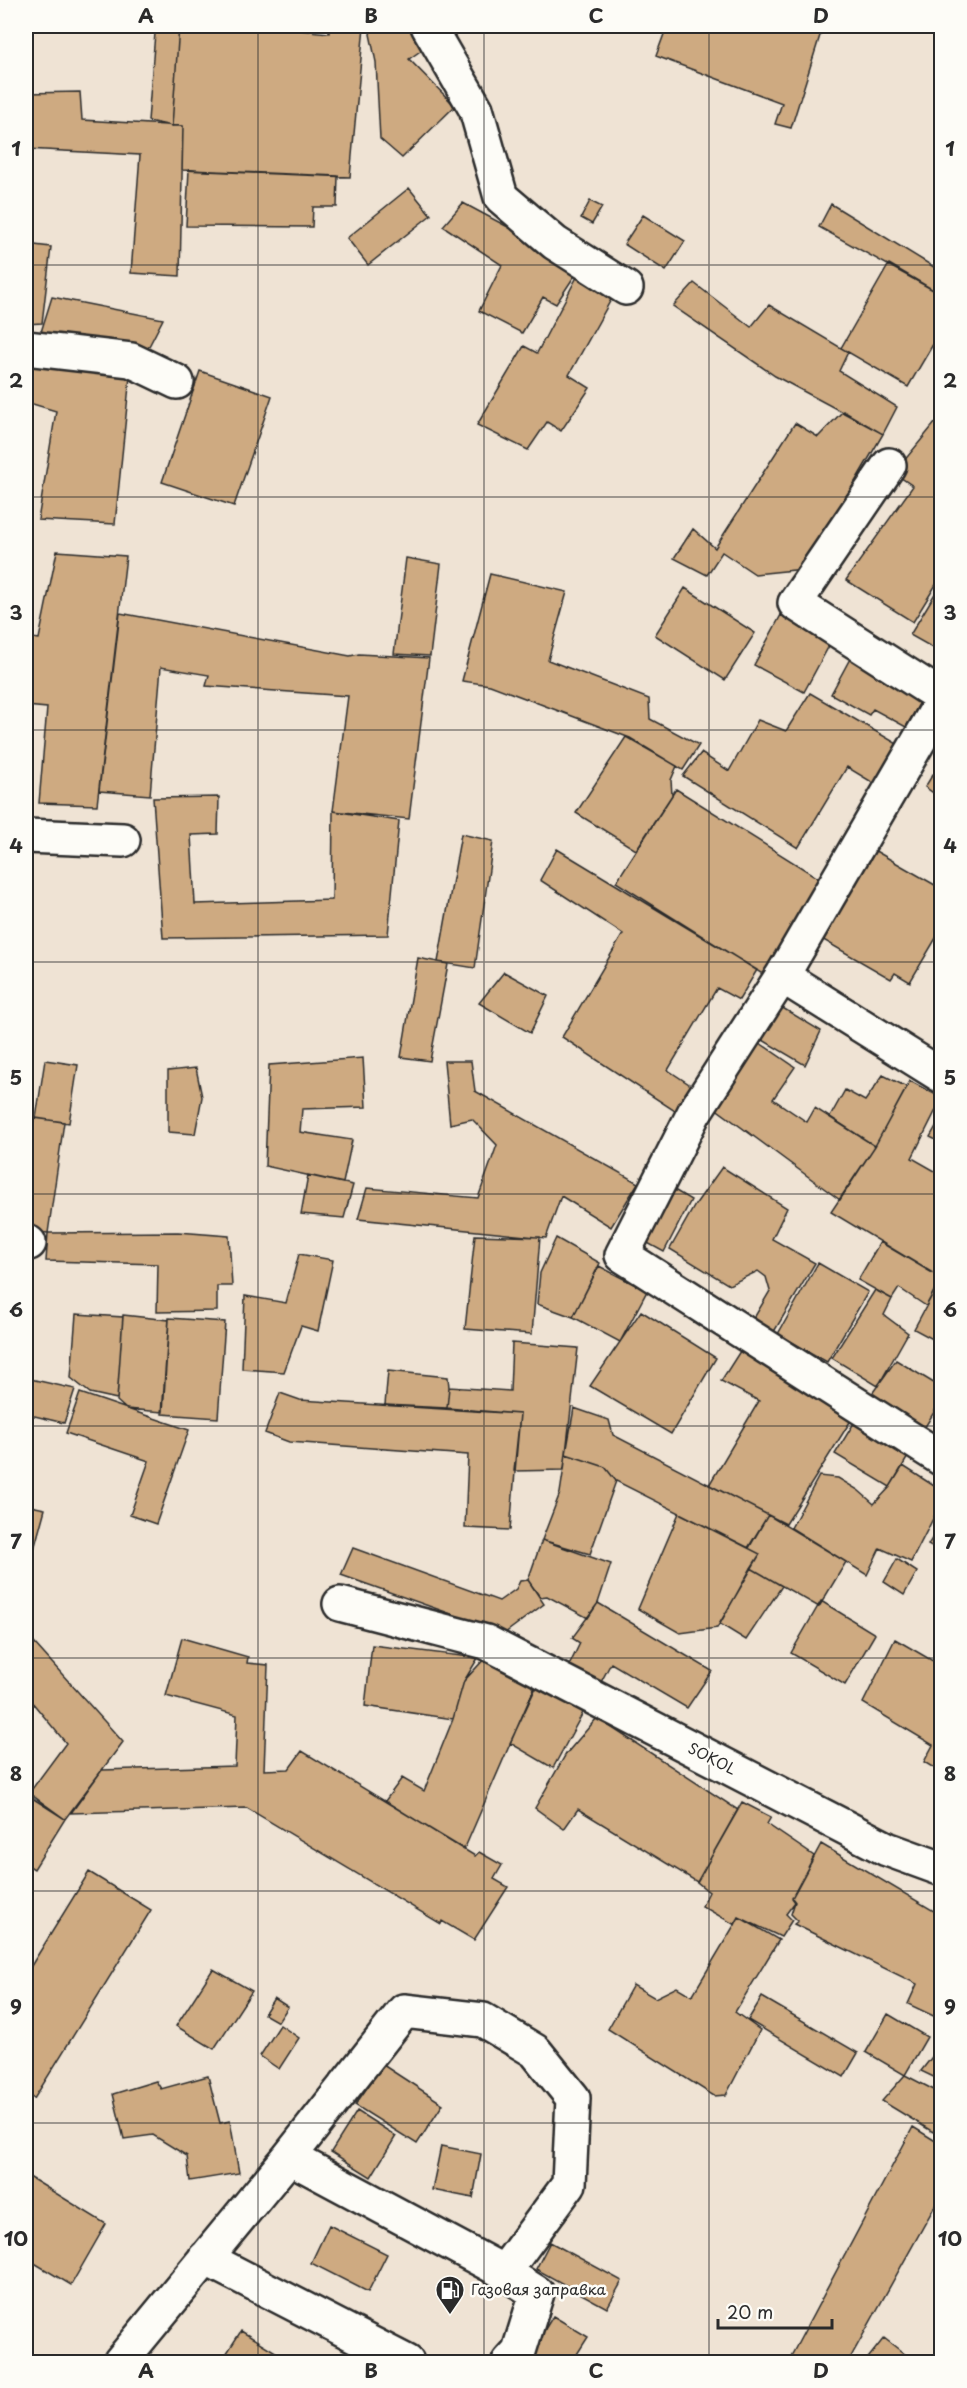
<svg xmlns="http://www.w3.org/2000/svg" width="967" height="2388" font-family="'Playpen Sans',sans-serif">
<rect width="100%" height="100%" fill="#efe3d4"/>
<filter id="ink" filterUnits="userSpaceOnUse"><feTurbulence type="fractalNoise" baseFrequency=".0167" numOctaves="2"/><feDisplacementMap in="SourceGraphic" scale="12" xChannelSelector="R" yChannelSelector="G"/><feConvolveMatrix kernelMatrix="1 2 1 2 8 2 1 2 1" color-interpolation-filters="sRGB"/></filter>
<g filter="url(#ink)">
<path fill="#ceaa81" stroke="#2b2b2b" stroke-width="1.5" d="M 90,26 L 179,26 L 172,126 L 148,121 L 155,33 L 90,27 Z
M 179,26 L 257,26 L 329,33 L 329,26 L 364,26 L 350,177 L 182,170 L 183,126 L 172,126 Z
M 373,26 L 400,26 L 401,28 L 419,31 L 426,47 L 409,59 L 455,106 L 402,158 L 380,139 L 376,62 L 370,34 Z
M 667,26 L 823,26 L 791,128 L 775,124 L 782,103 L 656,56 Z
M 80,92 L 82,120 L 183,126 L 180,276 L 131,273 L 140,155 L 26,149 L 26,93 Z
M 189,170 L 338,176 L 337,207 L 313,207 L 312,227 L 186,226 Z
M 409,188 L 431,215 L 368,265 L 347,238 Z
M 590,201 L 602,207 L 592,224 L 581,218 Z
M 463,203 L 581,266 L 556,304 L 543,297 L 522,333 L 479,311 L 502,265 L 443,226 Z
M 831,204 L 942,272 L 942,295 L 819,227 Z
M 643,215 L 685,241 L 666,271 L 624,244 Z
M 26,244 L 51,247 L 42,323 L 26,324 Z
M 889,264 L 942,295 L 942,329 L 908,387 L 841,348 Z
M 577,277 L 613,296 L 569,375 L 590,388 L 561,431 L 547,422 L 528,450 L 477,425 L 524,346 L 537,353 Z
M 694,283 L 751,327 L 769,305 L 848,352 L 839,371 L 897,407 L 883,434 L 775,376 L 673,306 Z
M 52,297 L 163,319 L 145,354 L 41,332 Z
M 26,361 L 131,366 L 115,524 L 38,520 L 56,411 L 26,402 Z
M 200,371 L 272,396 L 234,506 L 162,482 Z
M 843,411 L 883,434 L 804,569 L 755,574 L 722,552 L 707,575 L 674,558 L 693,529 L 715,548 L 795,423 L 818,437 Z
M 935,423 L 942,428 L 942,575 L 913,622 L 846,580 L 913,486 L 894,473 Z
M 57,551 L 126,556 L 97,805 L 39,803 L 47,708 L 26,706 L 26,637 L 39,639 Z
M 406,558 L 441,564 L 430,656 L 394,654 Z
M 490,574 L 567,592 L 548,660 L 649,699 L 650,719 L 699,745 L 683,770 L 630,738 L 490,685 L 462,681 Z
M 942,582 L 942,653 L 910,635 Z
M 685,588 L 755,633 L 725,680 L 655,635 Z
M 120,613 L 350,656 L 359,654 L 429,658 L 409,819 L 333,811 L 348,696 L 206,686 L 209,675 L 161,667 L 150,795 L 99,791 Z
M 781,615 L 831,642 L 804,692 L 754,665 Z
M 852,655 L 924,695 L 906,727 L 873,709 L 869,715 L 831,694 Z
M 810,693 L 899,745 L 875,784 L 847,767 L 798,848 L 683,776 L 701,753 L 729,771 L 758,720 L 786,731 Z
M 626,737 L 677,766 L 671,780 L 672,795 L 636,850 L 576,813 Z
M 933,774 L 942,780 L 942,799 L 925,787 Z
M 676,789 L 823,881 L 764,975 L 616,882 Z
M 219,797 L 218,834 L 191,835 L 195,904 L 332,900 L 333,811 L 399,821 L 388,935 L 163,938 L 153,798 Z
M 461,834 L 493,841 L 475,968 L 438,962 Z
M 557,849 L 757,970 L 739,1000 L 717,988 L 668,1070 L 695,1088 L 681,1115 L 562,1037 L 623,934 L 540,880 Z
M 872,849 L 942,889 L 942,928 L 910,982 L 895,973 L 891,979 L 820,938 Z
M 418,958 L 448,964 L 430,1061 L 401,1057 Z
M 504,972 L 548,996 L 530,1033 L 479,1003 Z
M 781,1007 L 821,1031 L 805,1065 L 761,1039 Z
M 754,1039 L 795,1067 L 773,1099 L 807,1122 L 815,1108 L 875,1146 L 840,1200 L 711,1105 Z
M 363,1058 L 366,1107 L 302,1109 L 300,1132 L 352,1140 L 343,1183 L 265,1166 L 269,1065 Z
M 45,1060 L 78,1065 L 69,1123 L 36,1118 Z
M 444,1061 L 471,1061 L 475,1091 L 638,1183 L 611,1227 L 561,1196 L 546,1238 L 358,1219 L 367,1188 L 478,1198 L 497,1145 L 472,1119 L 450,1124 Z
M 196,1068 L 202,1097 L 195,1134 L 168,1132 L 168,1071 Z
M 883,1075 L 907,1087 L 875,1146 L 830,1117 L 845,1090 L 865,1101 Z
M 910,1081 L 942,1098 L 912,1158 L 942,1175 L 941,1278 L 831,1212 L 875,1146 Z
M 942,1116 L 942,1143 L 930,1137 Z
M 34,1118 L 64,1122 L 48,1233 L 26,1231 L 26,1174 Z
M 722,1167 L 787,1208 L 772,1239 L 815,1263 L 772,1335 L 751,1323 L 770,1291 L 766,1277 L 758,1271 L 729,1285 L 670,1249 L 695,1205 Z
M 308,1175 L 353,1185 L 344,1218 L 301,1214 Z
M 671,1188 L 691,1200 L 664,1252 L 642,1240 Z
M 178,1232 L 229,1236 L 232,1286 L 217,1286 L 217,1311 L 157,1312 L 158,1264 L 46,1261 L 48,1233 Z
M 475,1235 L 540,1237 L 532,1334 L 465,1329 Z
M 556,1238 L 600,1263 L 573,1317 L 537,1304 L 540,1273 Z
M 880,1242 L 941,1278 L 926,1306 L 899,1288 L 892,1299 L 858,1280 Z
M 299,1254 L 333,1260 L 318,1331 L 301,1326 L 284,1372 L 242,1369 L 245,1296 L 286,1303 Z
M 818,1263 L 868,1292 L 827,1362 L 778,1334 Z
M 599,1266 L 647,1291 L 620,1342 L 573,1317 Z
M 942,1277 L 942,1344 L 914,1329 Z
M 875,1290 L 892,1299 L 884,1315 L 908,1333 L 878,1386 L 832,1358 Z
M 641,1311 L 716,1358 L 671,1434 L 590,1386 Z
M 76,1314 L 123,1317 L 117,1399 L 90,1393 L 71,1378 Z
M 123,1315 L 169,1320 L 163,1412 L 126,1409 L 117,1401 Z
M 169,1318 L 225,1322 L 218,1418 L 162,1414 Z
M 512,1343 L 578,1348 L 564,1470 L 514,1471 L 520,1414 L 447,1408 L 449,1387 L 510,1391 Z
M 742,1348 L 855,1414 L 786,1524 L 709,1485 L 759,1401 L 721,1381 Z
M 896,1360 L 942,1388 L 942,1399 L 925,1427 L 871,1395 Z
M 388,1371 L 448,1377 L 449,1387 L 447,1408 L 385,1405 Z
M 26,1378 L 75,1389 L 64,1423 L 26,1414 Z
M 80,1393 L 189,1430 L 156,1524 L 130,1515 L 149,1461 L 66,1433 Z
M 280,1393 L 300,1400 L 520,1414 L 510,1530 L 465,1528 L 468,1455 L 289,1442 L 265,1433 Z
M 574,1408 L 609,1420 L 613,1435 L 768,1515 L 749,1548 L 616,1481 L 605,1467 L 566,1454 Z
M 857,1418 L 912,1450 L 890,1487 L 835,1454 Z
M 566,1454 L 605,1467 L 616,1481 L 590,1554 L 542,1540 L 560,1493 Z
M 903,1466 L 942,1491 L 942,1501 L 911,1562 L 880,1548 L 867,1575 L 791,1528 L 819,1476 L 838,1478 L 858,1490 L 874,1504 L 890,1487 Z
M 26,1505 L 45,1509 L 30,1564 L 26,1563 Z
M 679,1513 L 760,1554 L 717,1628 L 680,1633 L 638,1609 Z
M 768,1515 L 846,1562 L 819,1607 L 751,1568 L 760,1554 L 748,1548 Z
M 942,1522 L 942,1553 L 928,1545 Z
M 542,1540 L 611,1564 L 598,1603 L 588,1618 L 547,1596 L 540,1597 L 528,1580 Z
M 353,1548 L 499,1601 L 516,1589 L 520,1581 L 528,1580 L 544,1604 L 505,1633 L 341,1575 Z
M 897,1559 L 917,1572 L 904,1595 L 884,1582 Z
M 751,1568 L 782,1586 L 746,1640 L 720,1624 Z
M 821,1601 L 875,1634 L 845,1685 L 791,1653 Z
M 598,1603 L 712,1671 L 687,1708 L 611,1663 L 600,1684 L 568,1668 L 580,1643 L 572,1638 Z
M 26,1634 L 123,1742 L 65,1819 L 29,1793 L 66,1743 L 26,1695 Z
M 182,1638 L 248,1657 L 247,1663 L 268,1665 L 264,1770 L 289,1769 L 302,1751 L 475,1856 L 479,1852 L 502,1865 L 494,1879 L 508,1887 L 474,1940 L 442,1921 L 441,1924 L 247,1808 L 71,1813 L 102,1770 L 235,1766 L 237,1715 L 166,1696 Z
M 895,1639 L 938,1664 L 942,1658 L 942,1773 L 924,1762 L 933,1745 L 863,1703 Z
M 372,1645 L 478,1658 L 464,1681 L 453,1719 L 365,1706 Z
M 488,1655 L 536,1684 L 464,1850 L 385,1801 L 402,1778 L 424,1791 L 453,1719 L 464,1681 Z
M 539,1681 L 586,1707 L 553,1768 L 510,1743 Z
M 597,1718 L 738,1810 L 697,1882 L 578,1809 L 564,1829 L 535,1808 L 566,1754 Z
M 26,1794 L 65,1819 L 34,1869 L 26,1864 Z
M 742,1802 L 771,1817 L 767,1824 L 814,1856 L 792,1898 L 795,1902 L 786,1914 L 792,1920 L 781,1937 L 739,1917 L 735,1925 L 702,1906 L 709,1892 L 697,1882 Z
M 821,1844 L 937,1913 L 942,1910 L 942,2020 L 908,2004 L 917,1984 L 794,1924 L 798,1921 L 791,1914 L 795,1902 L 792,1898 Z
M 89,1872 L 151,1910 L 34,2099 L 26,2093 L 26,1974 Z
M 739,1917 L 779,1940 L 735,2012 L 760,2030 L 726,2095 L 714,2096 L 608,2029 L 633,1985 L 655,1998 L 677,1987 L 692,1996 Z
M 213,1969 L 252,1991 L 214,2049 L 176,2026 Z
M 762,1997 L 858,2053 L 844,2077 L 748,2020 Z
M 274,1998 L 288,2007 L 278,2022 L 264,2014 Z
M 888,2014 L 927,2037 L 905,2075 L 866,2052 Z
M 280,2025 L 299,2038 L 279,2069 L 260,2056 Z
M 942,2044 L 942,2081 L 921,2071 Z
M 383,2065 L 443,2104 L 417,2144 L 355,2105 Z
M 905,2075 L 936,2091 L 942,2085 L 942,2120 L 933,2132 L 882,2101 Z
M 208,2076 L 220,2123 L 230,2121 L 239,2173 L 190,2181 L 187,2156 L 153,2135 L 124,2139 L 113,2094 L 156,2081 L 161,2089 Z
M 357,2111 L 396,2136 L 371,2177 L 331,2152 Z
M 913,2127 L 942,2145 L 942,2193 L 848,2362 L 788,2362 Z
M 441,2146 L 481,2154 L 473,2198 L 432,2190 Z
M 26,2175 L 106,2224 L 71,2285 L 26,2258 Z
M 329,2225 L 387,2254 L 368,2292 L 311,2263 Z
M 550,2242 L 622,2281 L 607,2308 L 536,2269 Z
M 553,2316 L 588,2337 L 572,2362 L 525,2362 Z
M 241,2331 L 292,2362 L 221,2362 Z
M 884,2338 L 915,2362 L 865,2362 Z"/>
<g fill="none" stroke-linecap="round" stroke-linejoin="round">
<g stroke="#2b2b2b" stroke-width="38">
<path id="minor" d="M 428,26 L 476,109 L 501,197 L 555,243 L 626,288
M 26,348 L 131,360 L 177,382
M 889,465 L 795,603 L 942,697
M 942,701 L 782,976 L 942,1076
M 26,836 L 123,840
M 782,976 L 694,1113 L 622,1255 L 942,1459
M 26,1242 L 29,1243
M 340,1604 L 486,1642 L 887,1849 L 942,1869
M 289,2157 L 504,2272 L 537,2293 L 519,2351 L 509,2362
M 205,2258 L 407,2362
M 120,2362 L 289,2157 L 404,2011 L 483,2020 L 535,2051 L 573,2098 L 569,2184 L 504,2272"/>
</g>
<use href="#minor" stroke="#fdfcf7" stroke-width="33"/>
</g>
</g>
<path fill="none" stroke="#2b2b2b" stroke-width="1.5" stroke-opacity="0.55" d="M 258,26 L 258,2362M 484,26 L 484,2362M 709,26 L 709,2362M 26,265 L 942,265M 26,497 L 942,497M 26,730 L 942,730M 26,962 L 942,962M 26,1194 L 942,1194M 26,1426 L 942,1426M 26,1658 L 942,1658M 26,1891 L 942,1891M 26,2123 L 942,2123"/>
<defs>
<g id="fuel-pin" transform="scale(1.5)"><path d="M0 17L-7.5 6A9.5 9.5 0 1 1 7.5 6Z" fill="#2b2b2b" stroke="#fdfcf7"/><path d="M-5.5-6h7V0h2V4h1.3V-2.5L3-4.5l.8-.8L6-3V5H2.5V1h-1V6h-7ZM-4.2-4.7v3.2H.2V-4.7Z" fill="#fff"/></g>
</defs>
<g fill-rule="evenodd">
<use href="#fuel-pin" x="450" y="2290"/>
</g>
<g text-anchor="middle" stroke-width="5" stroke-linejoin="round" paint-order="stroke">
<g font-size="15" fill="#2b2b2b" stroke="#fdfcf7">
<text transform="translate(712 1759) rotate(27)" y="5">SOKOL</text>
</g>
<g font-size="15" fill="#2b2b2b" stroke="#fdfcf7" text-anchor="start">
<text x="471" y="2295">Газовая заправка</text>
</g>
</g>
<rect width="967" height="2388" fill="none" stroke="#fdfcf7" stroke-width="66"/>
<path d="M718 2319v9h114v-9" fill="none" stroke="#2b2b2b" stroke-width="3"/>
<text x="727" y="2319" font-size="18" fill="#2b2b2b" stroke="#fdfcf7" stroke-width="4.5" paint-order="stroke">20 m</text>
<rect x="33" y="33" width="901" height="2322" fill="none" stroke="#2b2b2b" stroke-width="2"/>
<g font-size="20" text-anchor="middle" font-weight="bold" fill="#2b2b2b">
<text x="146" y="23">A</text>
<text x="371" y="23">B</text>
<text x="596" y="23">C</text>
<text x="821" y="23">D</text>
<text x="16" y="156">1</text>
<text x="950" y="156">1</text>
<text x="16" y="388">2</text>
<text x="950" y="388">2</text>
<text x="16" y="620">3</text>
<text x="950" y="620">3</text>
<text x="16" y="853">4</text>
<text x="950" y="853">4</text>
<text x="16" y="1085">5</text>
<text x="950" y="1085">5</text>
<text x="16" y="1317">6</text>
<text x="950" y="1317">6</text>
<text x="16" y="1549">7</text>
<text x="950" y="1549">7</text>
<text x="16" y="1781">8</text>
<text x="950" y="1781">8</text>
<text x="16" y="2014">9</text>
<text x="950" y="2014">9</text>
<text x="16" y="2246">10</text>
<text x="950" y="2246">10</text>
<text x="146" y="2378">A</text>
<text x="371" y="2378">B</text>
<text x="596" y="2378">C</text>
<text x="821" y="2378">D</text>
</g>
</svg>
